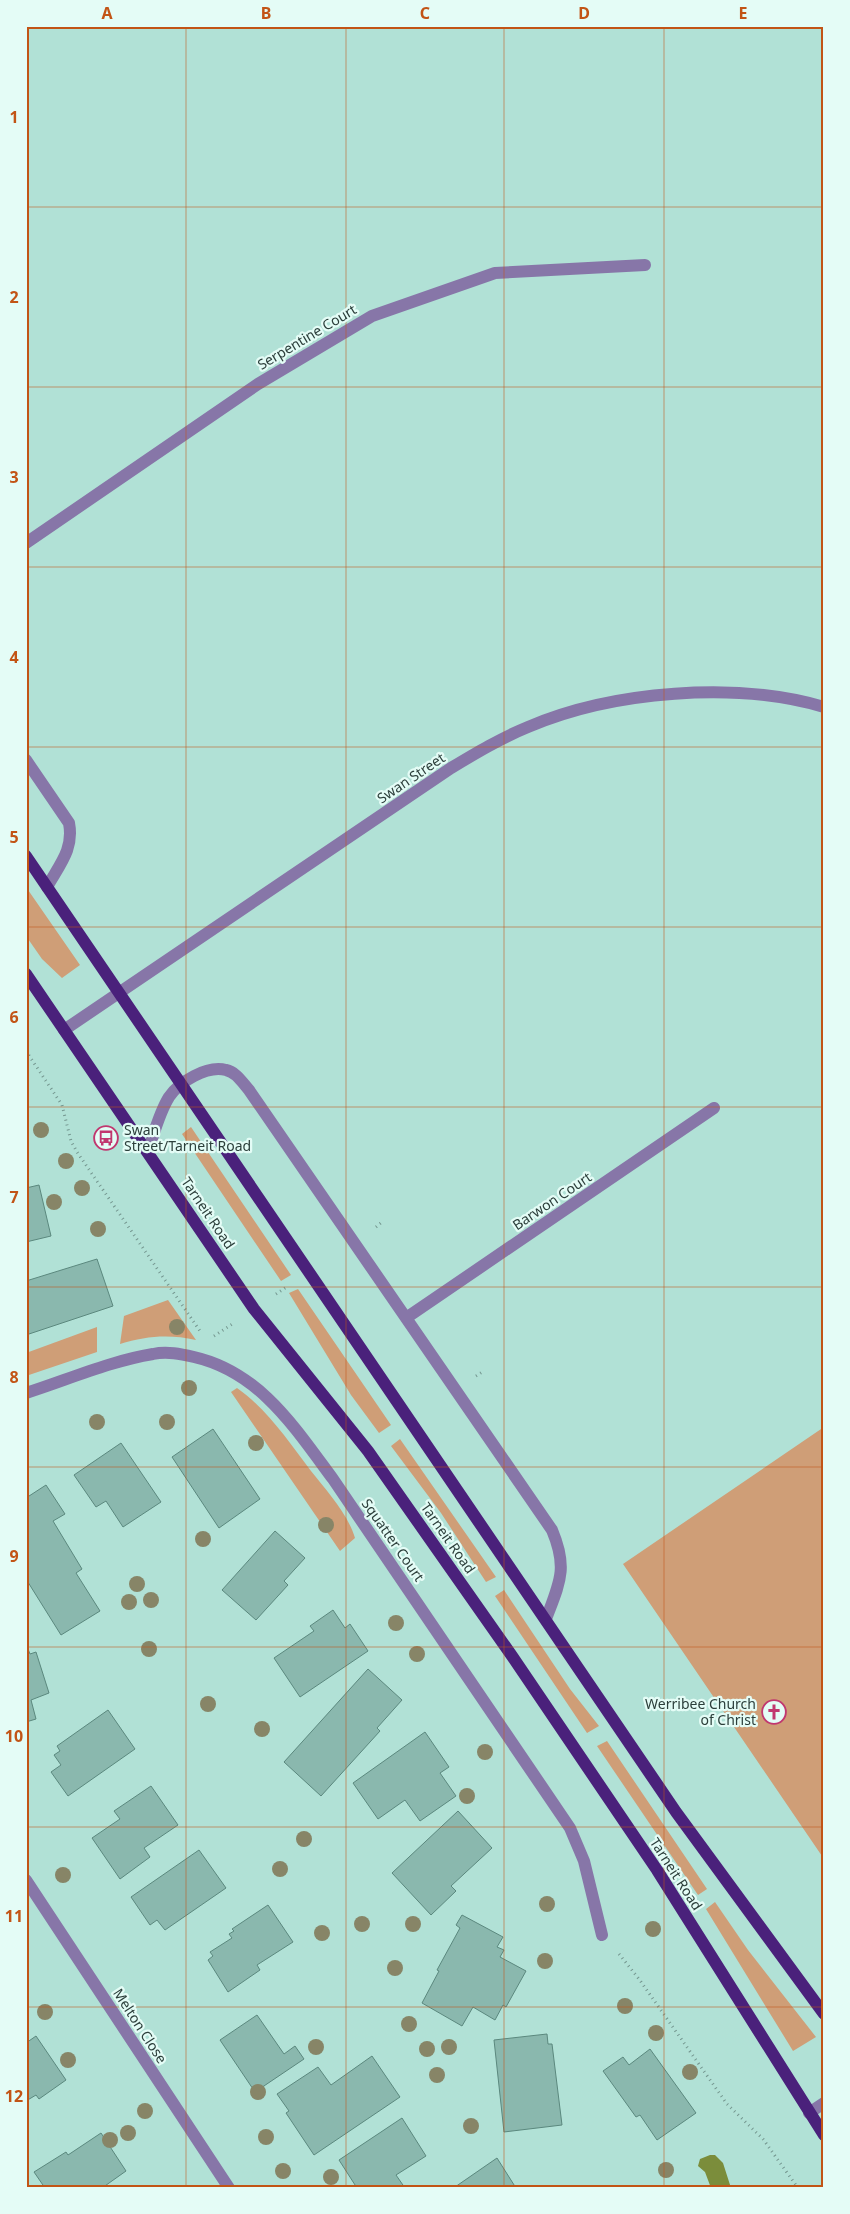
<svg xmlns="http://www.w3.org/2000/svg" width="850" height="2214" font-family="'Noto Sans',sans-serif">
<rect width="100%" height="100%" fill="#b1e1d6"/>
<path fill="#cf9e77" d="M 26,887 L 80,965 L 62,978 L 42,959 L 26,936 Z
M 191,1127 L 291,1275 L 281,1281 L 182,1134 Z
M 298,1289 L 391,1425 L 379,1433 L 351,1395 L 289,1293 Z
M 168,1300 L 196,1340 C 169,1334 146,1336 120,1344 L 124,1316 Z
M 97,1327 L 97,1352 L 26,1376 L 26,1353 Z
M 237,1388 C 268,1410 288,1441 311,1471 C 326,1490 348,1514 355,1538 L 340,1551 L 231,1392 Z
M 824,1427 L 824,1859 L 623,1564 Z
M 400,1439 L 496,1577 L 486,1582 L 441,1513 L 391,1446 Z
M 504,1590 L 570,1689 L 599,1726 L 587,1733 L 495,1596 Z
M 607,1741 L 707,1889 L 698,1895 L 597,1746 Z
M 715,1902 L 748,1950 L 816,2037 L 793,2051 L 706,1909 Z"/>
<path fill="#7b8d3b" d="M 710,2155 L 715,2155 L 723,2163 L 731,2188 L 711,2188 L 705,2172 L 698,2166 L 700,2159 Z"/>
<path fill="#8ab8ae" stroke="#5b887e" d="M 39,1185 L 51,1236 L 26,1242 L 26,1188 Z
M 97,1259 L 113,1306 L 26,1335 L 26,1281 Z
M 213,1429 L 260,1499 L 219,1528 L 172,1457 Z
M 121,1443 L 161,1502 L 123,1527 L 106,1501 L 96,1507 L 74,1475 Z
M 46,1485 L 65,1514 L 53,1521 L 82,1569 L 76,1573 L 100,1611 L 61,1635 L 26,1579 L 26,1498 Z
M 275,1531 L 305,1558 L 284,1581 L 288,1585 L 256,1620 L 222,1590 Z
M 333,1610 L 345,1628 L 350,1624 L 368,1651 L 300,1697 L 274,1658 L 314,1631 L 310,1626 Z
M 26,1644 L 30,1654 L 36,1652 L 49,1693 L 31,1700 L 36,1719 L 26,1722 Z
M 368,1669 L 402,1700 L 377,1728 L 380,1731 L 321,1796 L 284,1762 Z
M 108,1710 L 135,1749 L 68,1796 L 51,1772 L 61,1765 L 54,1755 L 60,1751 L 57,1746 Z
M 425,1732 L 449,1767 L 440,1773 L 456,1796 L 420,1821 L 405,1800 L 378,1819 L 353,1783 Z
M 151,1786 L 178,1825 L 144,1848 L 150,1857 L 120,1879 L 92,1838 L 120,1819 L 114,1811 Z
M 458,1811 L 492,1848 L 451,1886 L 456,1891 L 431,1915 L 392,1873 Z
M 199,1850 L 226,1888 L 165,1930 L 157,1920 L 150,1925 L 131,1897 Z
M 268,1905 L 293,1942 L 257,1965 L 260,1970 L 228,1992 L 208,1960 L 213,1956 L 210,1952 L 232,1938 L 229,1934 L 234,1931 L 232,1929 Z
M 462,1915 L 503,1937 L 497,1947 L 504,1950 L 500,1957 L 526,1971 L 506,2007 L 503,2005 L 495,2020 L 473,2007 L 462,2026 L 422,2003 L 439,1971 L 437,1970 L 460,1928 L 456,1925 Z
M 257,2015 L 284,2054 L 295,2046 L 304,2059 L 255,2092 L 220,2040 Z
M 547,2034 L 548,2044 L 552,2044 L 562,2125 L 504,2132 L 494,2040 Z
M 36,2036 L 66,2080 L 39,2099 L 36,2095 L 26,2101 L 26,2043 Z
M 650,2049 L 696,2113 L 657,2140 L 640,2115 L 636,2117 L 603,2071 L 623,2057 L 629,2065 Z
M 372,2056 L 400,2097 L 314,2155 L 286,2113 L 289,2111 L 277,2094 L 318,2067 L 331,2085 Z
M 402,2118 L 426,2156 L 396,2175 L 405,2188 L 357,2188 L 339,2160 Z
M 101,2133 L 126,2171 L 102,2188 L 45,2188 L 34,2172 L 66,2152 L 68,2155 Z
M 497,2158 L 516,2188 L 455,2187 Z"/>
<g fill="none" stroke-linecap="round" stroke-linejoin="round">
<path stroke="#74968f" stroke-width="3" stroke-dasharray="1 4" stroke-linecap="butt" d="M 26,1051 L 62,1105 L 71,1141 L 77,1152 L 200,1331
M 376,1227 L 383,1221
M 276,1294 L 288,1286
M 214,1336 L 234,1323
M 476,1376 L 484,1371
M 619,1954 L 639,1979 L 727,2104 L 763,2139 L 798,2188"/>
<path stroke="#8776a8" stroke-width="12" d="M 26,543 L 258,384 L 372,316 L 495,273 L 645,265
M 26,760 L 69,823 C 74,849 60,864 47,887
M 64,1030 L 451,768 C 476,753 501,738 528,727 C 612,691 736,681 824,707
M 148,1151 C 154,1134 159,1113 169,1097 C 179,1082 207,1065 226,1070 C 236,1072 242,1082 249,1090 L 552,1530 C 568,1568 560,1582 546,1619
M 406,1318 L 714,1108
M 26,1393 C 67,1380 110,1361 153,1354 C 167,1351 181,1354 194,1357 C 260,1372 295,1428 333,1479 L 570,1828 L 584,1861 L 602,1935
M 26,1880 L 229,2188
M 809,2113 L 824,2103"/>
<path stroke="#4a217b" stroke-width="12" d="M 26,856 L 676,1812 L 824,2014
M 26,974 L 254,1309 L 368,1451 L 512,1656 L 657,1870 L 824,2135"/>
</g>
<g fill="#878567">
<circle cx="41" cy="1130" r="8"/>
<circle cx="66" cy="1161" r="8"/>
<circle cx="82" cy="1188" r="8"/>
<circle cx="54" cy="1202" r="8"/>
<circle cx="98" cy="1229" r="8"/>
<circle cx="177" cy="1327" r="8"/>
<circle cx="189" cy="1388" r="8"/>
<circle cx="97" cy="1422" r="8"/>
<circle cx="167" cy="1422" r="8"/>
<circle cx="256" cy="1443" r="8"/>
<circle cx="326" cy="1525" r="8"/>
<circle cx="203" cy="1539" r="8"/>
<circle cx="137" cy="1584" r="8"/>
<circle cx="151" cy="1600" r="8"/>
<circle cx="129" cy="1602" r="8"/>
<circle cx="396" cy="1623" r="8"/>
<circle cx="149" cy="1649" r="8"/>
<circle cx="417" cy="1654" r="8"/>
<circle cx="208" cy="1704" r="8"/>
<circle cx="262" cy="1729" r="8"/>
<circle cx="485" cy="1752" r="8"/>
<circle cx="467" cy="1796" r="8"/>
<circle cx="304" cy="1839" r="8"/>
<circle cx="280" cy="1869" r="8"/>
<circle cx="63" cy="1875" r="8"/>
<circle cx="547" cy="1904" r="8"/>
<circle cx="362" cy="1924" r="8"/>
<circle cx="413" cy="1924" r="8"/>
<circle cx="653" cy="1929" r="8"/>
<circle cx="322" cy="1933" r="8"/>
<circle cx="545" cy="1961" r="8"/>
<circle cx="395" cy="1968" r="8"/>
<circle cx="625" cy="2006" r="8"/>
<circle cx="45" cy="2012" r="8"/>
<circle cx="409" cy="2024" r="8"/>
<circle cx="656" cy="2033" r="8"/>
<circle cx="316" cy="2047" r="8"/>
<circle cx="449" cy="2047" r="8"/>
<circle cx="427" cy="2049" r="8"/>
<circle cx="68" cy="2060" r="8"/>
<circle cx="690" cy="2072" r="8"/>
<circle cx="437" cy="2075" r="8"/>
<circle cx="258" cy="2092" r="8"/>
<circle cx="145" cy="2111" r="8"/>
<circle cx="471" cy="2126" r="8"/>
<circle cx="128" cy="2133" r="8"/>
<circle cx="266" cy="2137" r="8"/>
<circle cx="110" cy="2140" r="8"/>
<circle cx="666" cy="2170" r="8"/>
<circle cx="283" cy="2171" r="8"/>
<circle cx="331" cy="2177" r="8"/>
</g>
<path fill="none" stroke="#c25415" stroke-width="1" stroke-opacity="0.55" d="M 186,26 L 186,2188M 346,26 L 346,2188M 504,26 L 504,2188M 664,26 L 664,2188M 26,207 L 824,207M 26,387 L 824,387M 26,567 L 824,567M 26,747 L 824,747M 26,927 L 824,927M 26,1107 L 824,1107M 26,1287 L 824,1287M 26,1467 L 824,1467M 26,1647 L 824,1647M 26,1827 L 824,1827M 26,2007 L 824,2007"/>
<defs>
<g id="bus-ring" transform="scale(1.25)"><circle r="9.5" fill="#e4fcf6" stroke="#c1376f" stroke-width="1.5"/><path d="M-5-6H5V4H4V6H2V4H-2V6H-4V4H-5ZM-3.5-4V0h7V-4ZM-3.5 1.2v1.5H-2V1.2ZM2 1.2v1.5H3.5V1.2Z" fill="#c1376f"/></g>
<g id="church-ring" transform="scale(1.25)"><circle r="9.5" fill="#e4fcf6" stroke="#c1376f" stroke-width="1.5"/><path d="M-1.2-6h2.4v3.5h3.3v2.4h-3.3V6h-2.4V-.1h-3.3v-2.4h3.3Z" fill="#c1376f"/></g>
</defs>
<g fill-rule="evenodd">
<use href="#bus-ring" x="106" y="1138"/>
<use href="#church-ring" x="774" y="1712"/>
</g>
<g text-anchor="middle" stroke-width="4.5" stroke-linejoin="round" paint-order="stroke">
<g font-size="14" fill="#2c3f3b" stroke="#e4fcf6">
<text transform="translate(307 337) rotate(-31)" y="5">Serpentine Court</text>
<text transform="translate(411 778) rotate(-34)" y="5">Swan Street</text>
<text transform="translate(552 1201) rotate(-34)" y="5">Barwon Court</text>
<text transform="translate(208 1213) rotate(56)" y="5">Tarneit Road</text>
<text transform="translate(448 1538) rotate(55)" y="5">Tarneit Road</text>
<text transform="translate(393 1540) rotate(55)" y="5">Squatter Court</text>
<text transform="translate(676 1874) rotate(57)" y="5">Tarneit Road</text>
<text transform="translate(140 2026) rotate(57)" y="5">Melton Close</text>
</g>
<g font-size="14" fill="#2c3f3b" stroke="#e4fcf6" text-anchor="start">
<text x="124" y="1135">Swan<tspan x="124" dy="16">Street/Tarneit Road</tspan></text>
<text x="756" y="1709" text-anchor="end">Werribee Church<tspan x="756" dy="16">of Christ</tspan></text>
</g>
</g>
<rect width="850" height="2214" fill="none" stroke="#e4fcf6" stroke-width="55"/>
<rect x="28" y="28" width="794" height="2158" fill="none" stroke="#c25415" stroke-width="2"/>
<g font-size="16" text-anchor="middle" font-weight="bold" fill="#c25415">
<text x="107" y="19">A</text>
<text x="266" y="19">B</text>
<text x="425" y="19">C</text>
<text x="584" y="19">D</text>
<text x="743" y="19">E</text>
<text x="14" y="123">1</text>
<text x="14" y="303">2</text>
<text x="14" y="483">3</text>
<text x="14" y="663">4</text>
<text x="14" y="843">5</text>
<text x="14" y="1023">6</text>
<text x="14" y="1203">7</text>
<text x="14" y="1383">8</text>
<text x="14" y="1562">9</text>
<text x="14" y="1742">10</text>
<text x="14" y="1922">11</text>
<text x="14" y="2102">12</text>
</g>
</svg>
